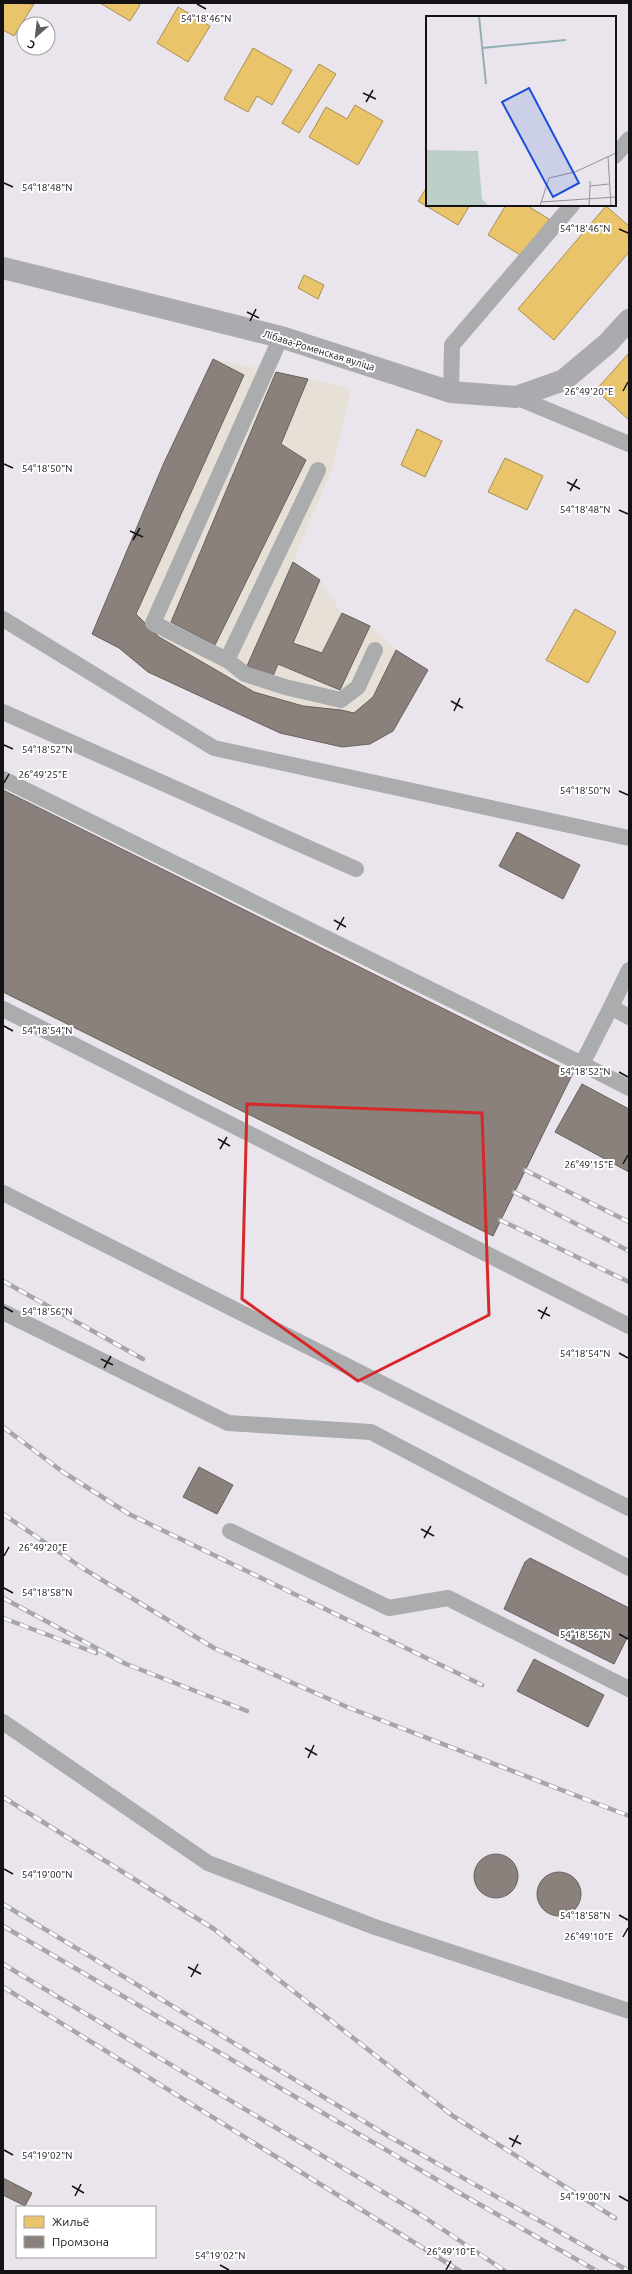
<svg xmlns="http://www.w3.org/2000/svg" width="632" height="2274" font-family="Ubuntu,sans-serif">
<rect width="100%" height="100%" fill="#eae5ec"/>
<path fill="#e7e0d7" d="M 213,359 L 351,388 L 334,464 L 293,562 L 320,580 L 342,613 L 370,626 L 396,650 L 428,670 L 393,731 L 370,744 L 342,747 L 280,733 L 148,672 L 119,648 L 163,465 Z"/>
<path fill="#e9c46a" stroke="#a98f51" d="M 3,3 L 34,4 L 14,36 L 3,30 Z
M 100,3 L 137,3 L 140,5 L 130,21 Z
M 178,7 L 210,26 L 188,62 L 157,43 Z
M 253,48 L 292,70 L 272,105 L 257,96 L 248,112 L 224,99 Z
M 319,64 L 336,74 L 299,133 L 282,123 Z
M 355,105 L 383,121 L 358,165 L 309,137 L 326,107 L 347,119 Z
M 427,187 L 427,205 L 470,205 L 458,225 L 418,201 Z
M 506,205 L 526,205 L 549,219 L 525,258 L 488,235 Z
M 606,206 L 629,226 L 629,252 L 554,340 L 518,309 Z
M 304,275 L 324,285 L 318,299 L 298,288 Z
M 629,353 L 629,420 L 596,390 Z
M 417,429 L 442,441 L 425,477 L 401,465 Z
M 505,458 L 543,476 L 527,510 L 488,492 Z
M 575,609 L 616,632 L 588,683 L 546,660 Z"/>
<path fill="#8a817c" stroke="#67605d" d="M 213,359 L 244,375 L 136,614 L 159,637 L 254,692 L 303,706 L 341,710 L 354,713 L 373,697 L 396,650 L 428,670 L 393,731 L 370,744 L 342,747 L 280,733 L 148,672 L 119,648 L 92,634 L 163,465 Z
M 276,372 L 308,379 L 281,444 L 306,460 L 215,645 L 171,622 Z
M 293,562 L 320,580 L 293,643 L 322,653 L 342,613 L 370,626 L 340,690 L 278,664 L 273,676 L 247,666 Z
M 3,790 L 573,1073 L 493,1236 L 3,992 Z
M 517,832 L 580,865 L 563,899 L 499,866 Z
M 582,1084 L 629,1109 L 629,1172 L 555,1132 Z
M 199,1467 L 233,1485 L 217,1514 L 183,1497 Z
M 530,1558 L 629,1608 L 629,1634 L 614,1664 L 504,1609 L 525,1562 Z
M 534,1659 L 604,1695 L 588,1727 L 517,1691 Z
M474 1876a22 22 0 1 1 44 0a22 22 0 1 1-44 0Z
M537 1894a22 22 0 1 1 44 0a22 22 0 1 1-44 0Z
M 3,2178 L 32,2193 L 25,2206 L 3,2195 Z"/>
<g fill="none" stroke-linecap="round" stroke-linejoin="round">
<path stroke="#abacae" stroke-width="16" d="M 615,156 L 629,139
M 281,337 L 153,623 L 227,660 L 245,674 L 285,687 L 341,700 L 358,687 L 375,650
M 451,392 L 452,345 L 572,205
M 516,397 L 629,444
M 3,619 L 214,748 L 629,838
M 227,660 L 318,470
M 3,712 L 356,869
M 3,779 L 582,1064 L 611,1007
M 629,970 L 611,1007 L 629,1017
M 3,1009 L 629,1326
M 582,1064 L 629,1088
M 3,1193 L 629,1508
M 3,1312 L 228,1423 L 371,1432 L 629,1568
M 230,1531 L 389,1608 L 448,1598 L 629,1689
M 3,1722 L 208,1863 L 375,1927 L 629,2011"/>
<path stroke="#abaaae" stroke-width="22" d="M 3,268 L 281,337 L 451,392 L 516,397 L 564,380 L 608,343 L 629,320"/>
<g stroke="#a7a5a9" stroke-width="4.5">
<path id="rail" d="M 525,1170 L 629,1222
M 514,1192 L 629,1251
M 500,1220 L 629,1282
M 3,1281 L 143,1359
M 3,1427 L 63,1472 L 129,1514 L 482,1685
M 3,1514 L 84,1569 L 214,1648 L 347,1707 L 629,1816
M 3,1598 L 126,1664 L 247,1711
M 3,1618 L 96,1653
M 3,1797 L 214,1929 L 453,2116 L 615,2218
M 3,1904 L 390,2137 L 629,2271
M 3,1926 L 470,2199 L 597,2271
M 3,1964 L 418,2213 L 505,2271
M 3,1987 L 460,2271"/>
</g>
<use href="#rail" stroke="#fff" stroke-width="3" stroke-dasharray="9" stroke-linecap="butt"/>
</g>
<path fill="none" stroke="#d62828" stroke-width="3" stroke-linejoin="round" d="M 247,1104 L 482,1113 L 489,1315 L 358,1381 L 242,1299 Z"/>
<path fill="none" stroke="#151216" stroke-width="1.5" d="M 197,4 L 206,9M 363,93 L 376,99M 366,102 L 373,90M 4,183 L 13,187M 619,229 L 628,233M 247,312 L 259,318M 250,321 L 256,309M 623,391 L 628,382M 4,464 L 13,468M 567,482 L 580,489M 570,491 L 577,479M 619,510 L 628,514M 130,531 L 143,537M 133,540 L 140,528M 451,701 L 463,708M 454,711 L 460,698M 4,745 L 13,749M 4,783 L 9,774M 619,791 L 628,795M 334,920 L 346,927M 337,930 L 344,917M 4,1026 L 13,1031M 619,1072 L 628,1077M 218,1139 L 230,1146M 220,1149 L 227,1137M 623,1164 L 628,1155M 4,1307 L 13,1312M 538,1310 L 550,1316M 541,1319 L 547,1307M 619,1353 L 628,1358M 101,1359 L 113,1365M 104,1368 L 111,1356M 421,1529 L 434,1536M 424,1538 L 431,1526M 4,1556 L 9,1547M 4,1588 L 13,1593M 619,1634 L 628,1639M 305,1748 L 317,1755M 308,1758 L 314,1745M 4,1869 L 13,1874M 619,1915 L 628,1920M 623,1937 L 628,1928M 188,1967 L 201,1974M 191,1977 L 198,1964M 509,2138 L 521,2144M 512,2147 L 518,2135M 4,2150 L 13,2155M 72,2186 L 84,2193M 75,2196 L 81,2184M 619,2196 L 628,2201M 220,2265 L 229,2270M 446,2270 L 451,2261"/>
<g text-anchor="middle" stroke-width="4" stroke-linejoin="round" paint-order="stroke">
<g font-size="10" fill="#151216" stroke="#fff">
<text transform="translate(319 350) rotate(17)" y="4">Лібава-Роменская вуліца</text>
</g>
</g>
<g transform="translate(426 16)">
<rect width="190" height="190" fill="#eae5ec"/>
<path d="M 0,134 L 52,135 L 56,183 L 63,190 L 0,190 Z" fill="#bccfc6"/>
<path fill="none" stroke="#90b0b3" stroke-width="2" d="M 53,0 L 60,68M 56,32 L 140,24"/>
<path fill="none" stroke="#959196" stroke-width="1" d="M 182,140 L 185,190M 164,165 L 164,170 L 183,168M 115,186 L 190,181M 114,190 L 123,162 L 149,156 L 190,137M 163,190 L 164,170"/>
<path fill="#1d4ed8" fill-opacity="0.15" stroke="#1d4ed8" stroke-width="2" d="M 103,72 L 153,167 L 127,181 L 76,86 Z"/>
<rect width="190" height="190" fill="none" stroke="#151216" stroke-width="2"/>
</g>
<g font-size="10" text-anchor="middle" fill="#151216" stroke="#fff" stroke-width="4" stroke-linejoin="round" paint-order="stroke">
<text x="206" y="22">54°18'46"N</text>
<text x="47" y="191">54°18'48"N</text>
<text x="585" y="232">54°18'46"N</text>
<text x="589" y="395">26°49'20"E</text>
<text x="47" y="472">54°18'50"N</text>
<text x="585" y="513">54°18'48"N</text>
<text x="47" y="753">54°18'52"N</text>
<text x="43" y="778">26°49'25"E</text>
<text x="585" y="794">54°18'50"N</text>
<text x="47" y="1034">54°18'54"N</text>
<text x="585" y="1075">54°18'52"N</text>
<text x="589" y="1168">26°49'15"E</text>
<text x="47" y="1315">54°18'56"N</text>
<text x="585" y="1357">54°18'54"N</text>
<text x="43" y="1551">26°49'20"E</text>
<text x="47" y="1596">54°18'58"N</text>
<text x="585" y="1638">54°18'56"N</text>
<text x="47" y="1878">54°19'00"N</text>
<text x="585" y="1919">54°18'58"N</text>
<text x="589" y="1940">26°49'10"E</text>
<text x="47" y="2159">54°19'02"N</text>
<text x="585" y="2200">54°19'00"N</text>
<text x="451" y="2255">26°49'10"E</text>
<text x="220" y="2259">54°19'02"N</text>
</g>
<rect width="632" height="2274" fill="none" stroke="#151216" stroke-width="8"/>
<rect x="16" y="2206" width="140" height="52" fill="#ffffff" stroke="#a1a0a2"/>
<rect x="24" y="2216" width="20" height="12" fill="#e9c46a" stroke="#a1a0a2"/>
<text x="52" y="2226" font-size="12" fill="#151216">Жильё</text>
<rect x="24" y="2236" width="20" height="12" fill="#8a817c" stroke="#a1a0a2"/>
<text x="52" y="2246" font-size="12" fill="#151216">Промзона</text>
<g transform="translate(36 36) rotate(208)"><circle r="19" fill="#ffffff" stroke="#a1a0a2"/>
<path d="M0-3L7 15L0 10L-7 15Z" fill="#605c61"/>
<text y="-6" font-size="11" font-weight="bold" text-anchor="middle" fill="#151216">С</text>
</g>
</svg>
